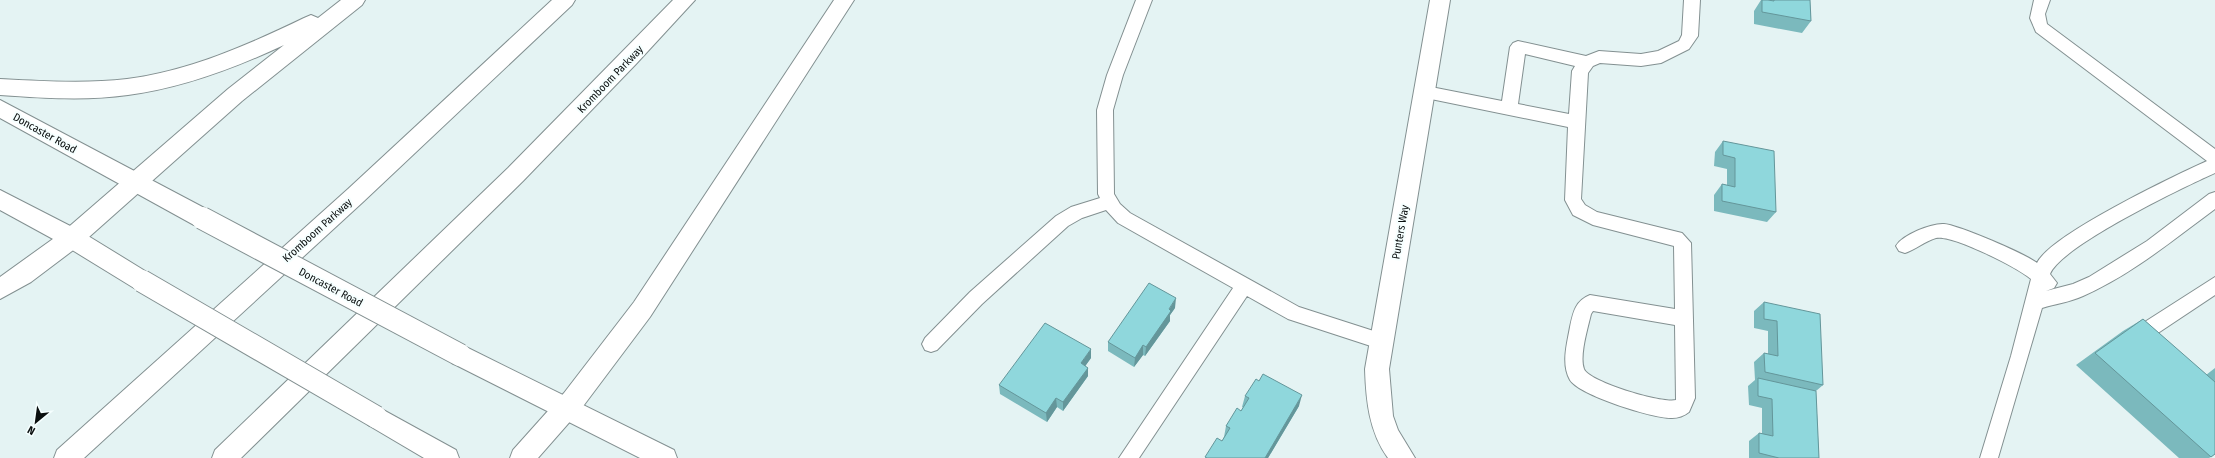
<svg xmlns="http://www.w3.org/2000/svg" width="2215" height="458" font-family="'Fira Sans Condensed',sans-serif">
<rect width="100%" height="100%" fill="#e4f3f3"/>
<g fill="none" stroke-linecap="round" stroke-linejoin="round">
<g stroke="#839091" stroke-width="2">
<path id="service" d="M 1136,0 L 1152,0 L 1123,75 L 1113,110 L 1114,194 L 1120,204 L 1130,213 L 1299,307 L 1386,335 L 1389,341 L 1386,347 L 1380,349 L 1288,319 L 1247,296 L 1139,458 L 1119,458 L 1233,288 L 1118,223 L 1106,210 L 1082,218 L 1068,226 L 982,304 L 937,350 L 931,352 L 925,350 L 922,344 L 925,338 L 970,292 L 1056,216 L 1071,207 L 1100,198 L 1098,194 L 1097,110 L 1107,75 Z
M 1684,0 L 1700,0 L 1698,36 L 1689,49 L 1661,63 L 1641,66 L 1600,63 L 1593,66 L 1588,73 L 1581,199 L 1585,205 L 1597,212 L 1682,233 L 1691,243 L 1695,398 L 1689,412 C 1684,416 1678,418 1672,418 C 1654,419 1579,395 1570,380 C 1561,364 1567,344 1570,327 C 1573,313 1575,301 1590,295 L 1675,309 L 1674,246 L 1593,225 L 1573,215 L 1565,200 L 1568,127 L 1426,98 L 1420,96 L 1418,92 L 1420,88 L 1426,86 L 1502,101 L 1510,47 L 1513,43 L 1518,41 L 1586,56 L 1599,51 L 1641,54 L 1658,51 L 1679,41 L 1682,35 ZM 1525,54 L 1575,66 L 1572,71 L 1569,114 L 1518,104 ZM 1593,311 L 1675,325 L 1676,400 C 1663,404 1589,382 1584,369 C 1579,356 1588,327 1591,314 Z
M 2034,0 L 2050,0 L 2045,14 L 2047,24 L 2215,149 L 2215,173 C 2184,187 2061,246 2050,274 L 2057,283 L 2054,288 L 2046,291 L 2073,284 L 2089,277 L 2147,241 L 2209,194 L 2215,192 L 2215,209 C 2173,240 2131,275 2083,296 C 2070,302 2055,304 2042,308 L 1998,458 L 1980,458 L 2011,356 L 2031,279 C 2018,268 1952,234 1936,238 C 1925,241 1915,250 1905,253 L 1899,251 L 1896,246 C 1902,235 1932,223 1944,224 C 1958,225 2026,254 2037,263 C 2050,235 2174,176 2207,161 L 2036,32 L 2030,18 Z
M 2215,277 L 2215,295 L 2152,337 L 2146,339 L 2140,337 L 2137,331 L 2140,325 Z"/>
</g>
<g stroke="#839091" stroke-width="2">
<path id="minor" d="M 1430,0 L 1450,0 L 1389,369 L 1393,416 L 1398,430 L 1415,458 L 1388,458 C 1369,432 1366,400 1365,369 Z"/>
</g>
<g stroke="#839091" stroke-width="2">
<path id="primary" d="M 0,100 L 210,211 L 213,218 L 210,225 L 202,227 L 194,225 L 0,118 Z
M 0,190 L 80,231 L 150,274 L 153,281 L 150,288 L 142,291 L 134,288 L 64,245 L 0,210 Z
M 460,344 L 674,450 L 677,458 L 640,458 L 452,363 L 448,355 L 452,347 Z
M 376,406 L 456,450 L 459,458 L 424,458 L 368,425 L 364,417 L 368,409 Z"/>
</g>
<g stroke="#839091" stroke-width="2">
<path id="motorway" d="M 341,0 L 365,0 L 362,5 L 242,101 L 80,245 L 31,282 L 0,299 L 0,277 L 64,231 L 228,89 L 284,45 C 235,68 182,88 128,95 C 86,101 43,98 0,95 L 0,79 C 42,81 85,84 127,79 C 189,71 248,45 304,18 L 311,15 L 318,18 Z
M 552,0 L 575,0 L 572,5 L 364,201 L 84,458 L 54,458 L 57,450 L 348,189 Z
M 673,0 L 695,0 L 636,64 L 523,181 L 241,458 L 212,458 L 215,450 L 508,168 Z
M 834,0 L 854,0 L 650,317 L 581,409 L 538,458 L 510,458 L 513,450 L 564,393 L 634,302 Z"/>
</g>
<use href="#service" fill="#fff" fill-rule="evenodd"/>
<use href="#minor" fill="#fff" fill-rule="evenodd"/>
<use href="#primary" fill="#fff" fill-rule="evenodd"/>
<use href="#motorway" fill="#fff" fill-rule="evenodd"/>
<g stroke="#839091" stroke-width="24" stroke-linecap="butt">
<path id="primary-bridge" d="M 202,218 L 460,355
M 142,281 L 376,417"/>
</g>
<use href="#primary-bridge" stroke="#fff" stroke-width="22"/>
</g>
<path fill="#7bb9bd" d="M 1761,0 L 1810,0 L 1811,21 L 1802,33 L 1754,24 L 1754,11 Z
M 1723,141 L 1776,212 L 1767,222 L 1714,211 L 1714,195 L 1722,184 L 1727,185 L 1727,169 L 1714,166 L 1715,152 Z
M 1764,302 L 1823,385 L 1816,391 L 1819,458 L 1749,458 L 1749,441 L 1759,433 L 1762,434 L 1762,408 L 1749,405 L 1748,386 L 1755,380 L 1754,362 L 1764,353 L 1768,354 L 1768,331 L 1754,328 L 1754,311 Z
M 1175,308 L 1170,315 L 1170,321 L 1145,356 L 1143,355 L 1134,367 L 1108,351 L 1108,342 Z
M 2143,319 L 2206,375 L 2215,368 L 2215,454 L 2211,457 L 2209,458 L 2179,458 L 2076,365 L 2123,331 Z
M 1091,358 L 1085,366 L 1088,368 L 1088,376 L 1063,411 L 1057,407 L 1047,422 L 1000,394 L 999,385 Z
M 1245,396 L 1299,406 L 1268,458 L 1205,458 L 1222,441 L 1224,437 L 1226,426 L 1241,411 L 1243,407 L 1242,407 Z"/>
<path fill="#64969a" d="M 1176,298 L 1175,308 L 1170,315 L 1170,321 L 1145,356 L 1146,347 Z
M 1143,345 L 1143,355 L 1134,367 L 1135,358 Z
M 1091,349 L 1091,358 L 1081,372 L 1081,363 Z
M 1088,368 L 1088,376 L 1063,411 L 1063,402 Z
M 1302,395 L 1299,406 L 1268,458 L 1265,458 Z
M 1056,398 L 1057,407 L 1047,422 L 1046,413 Z"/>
<path fill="#8fd7dc" stroke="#64969a" d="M 1762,0 L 1768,0 L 1774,1 L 1774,0 L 1810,0 L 1811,21 L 1762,12 Z
M 1723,141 L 1774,151 L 1776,212 L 1722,201 L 1722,184 L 1735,187 L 1735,158 L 1723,155 Z
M 1149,283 L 1176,298 L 1169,309 L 1171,311 L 1146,347 L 1143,345 L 1135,358 L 1108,342 Z
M 1764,302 L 1820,314 L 1823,385 L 1765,372 L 1764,353 L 1778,356 L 1777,321 L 1764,319 Z
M 2143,319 L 2215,382 L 2215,454 L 2211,457 L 2095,353 Z
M 1045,323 L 1091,349 L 1081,363 L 1088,368 L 1063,402 L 1056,398 L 1046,413 L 999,385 Z
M 1263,374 L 1302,395 L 1265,458 L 1207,458 L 1205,457 L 1217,438 L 1222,441 L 1230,428 L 1226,426 L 1237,408 L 1241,411 L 1249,398 L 1245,396 L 1256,379 L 1259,381 Z
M 1758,378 L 1816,391 L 1819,458 L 1779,458 L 1759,453 L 1759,433 L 1773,436 L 1772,399 L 1758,396 Z"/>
<g text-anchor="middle" stroke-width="4" stroke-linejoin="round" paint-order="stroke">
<g font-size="11" fill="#0a0f0f" stroke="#f6ffff">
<text transform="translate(610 79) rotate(-46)" y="4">Kromboom Parkway</text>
<text transform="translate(45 133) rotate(29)" y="4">Doncaster Road</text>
<text transform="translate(317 230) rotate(-42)" y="4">Kromboom Parkway</text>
<text transform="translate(1400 232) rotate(-80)" y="4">Punters Way</text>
<text transform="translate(331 287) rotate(28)" y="4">Doncaster Road</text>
</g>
</g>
<g transform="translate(36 422) rotate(209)" stroke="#f6ffff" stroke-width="3" paint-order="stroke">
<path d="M0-3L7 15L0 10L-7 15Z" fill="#0a0f0f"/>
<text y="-6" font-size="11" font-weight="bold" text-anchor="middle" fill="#0a0f0f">N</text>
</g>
</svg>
